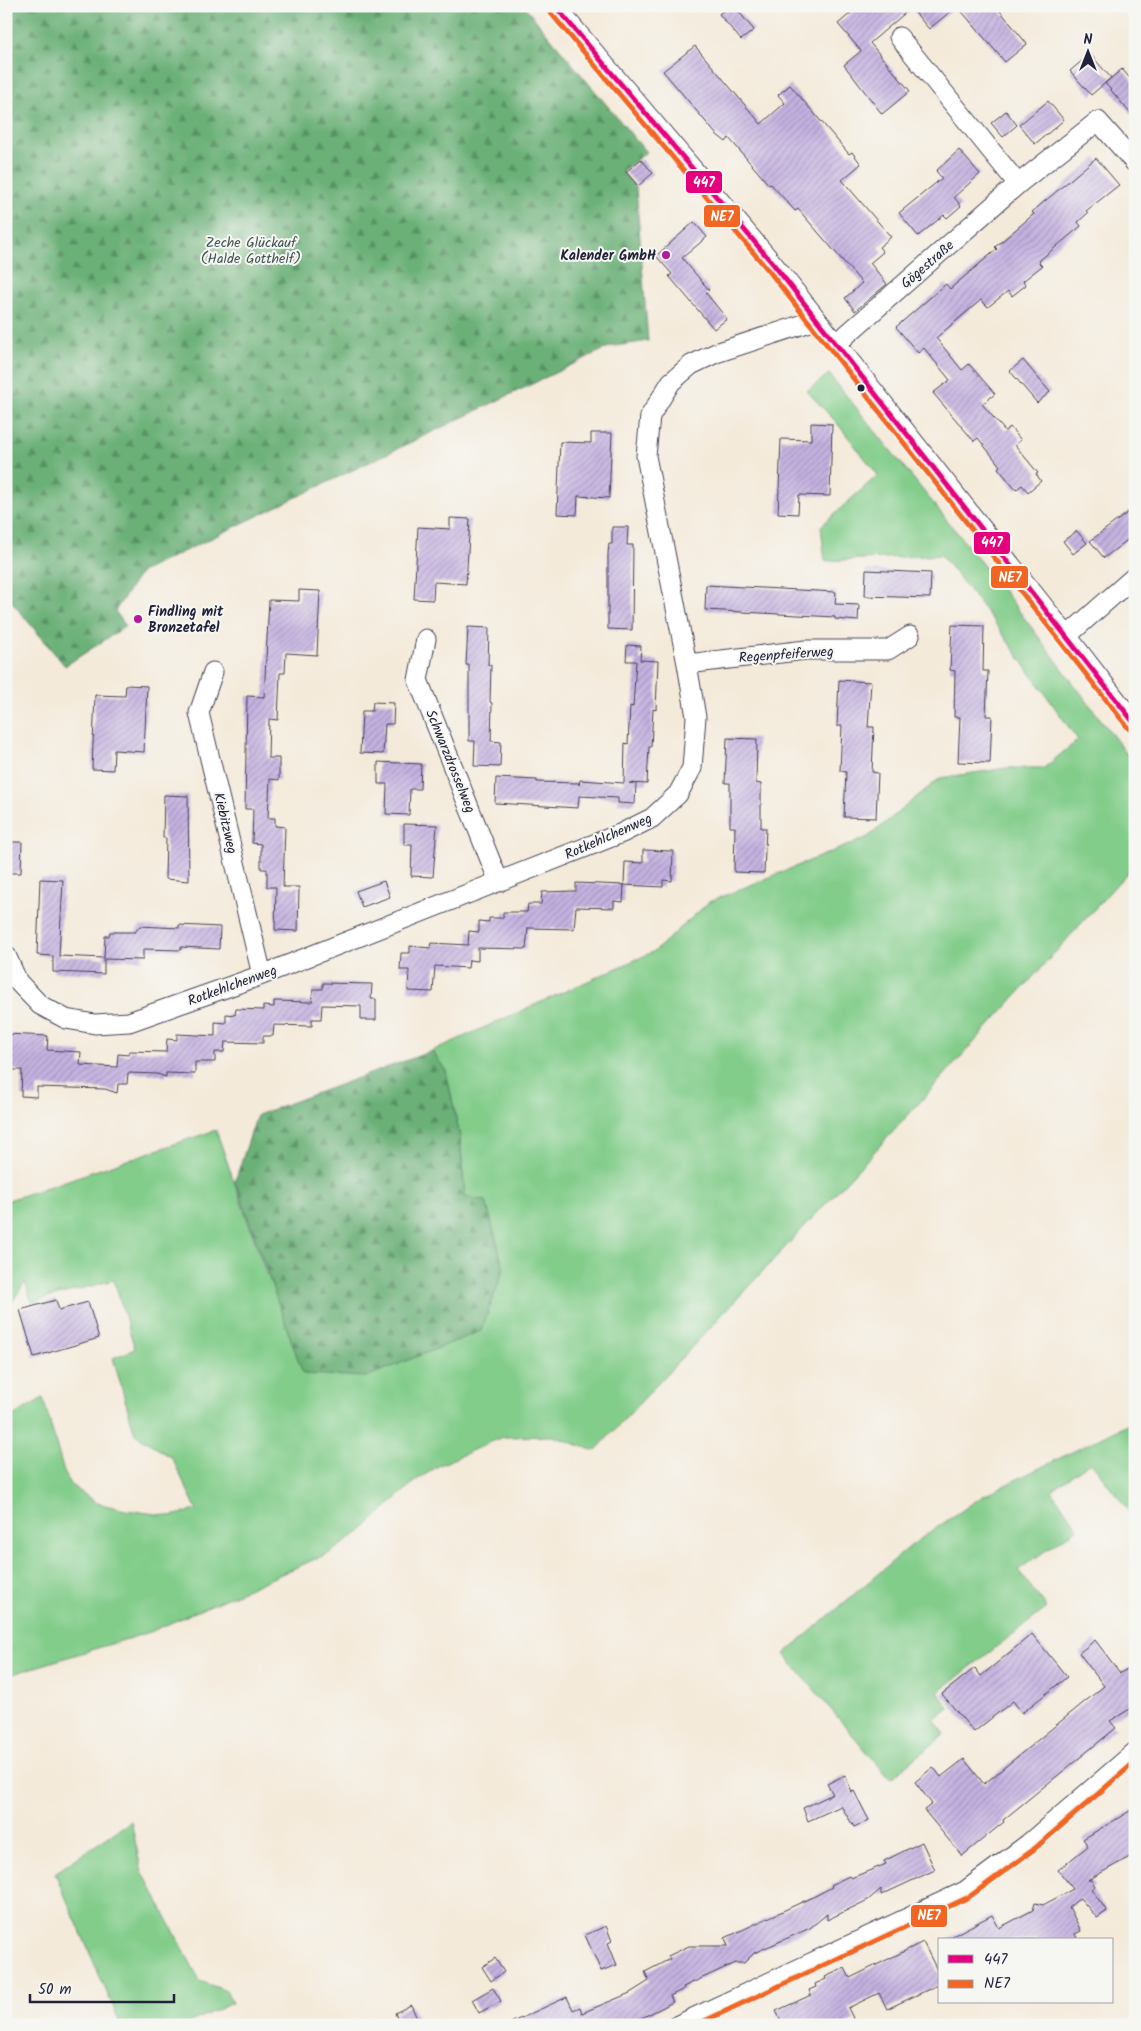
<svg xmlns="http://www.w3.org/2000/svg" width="1141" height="2031" font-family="Kalam,sans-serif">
<defs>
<pattern id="forest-firs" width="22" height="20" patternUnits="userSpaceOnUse" patternTransform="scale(1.25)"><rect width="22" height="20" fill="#6ab077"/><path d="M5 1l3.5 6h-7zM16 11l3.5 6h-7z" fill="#578f63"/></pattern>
<pattern id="building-hatch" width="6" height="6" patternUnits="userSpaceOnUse" patternTransform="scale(1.25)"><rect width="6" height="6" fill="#c5b2e1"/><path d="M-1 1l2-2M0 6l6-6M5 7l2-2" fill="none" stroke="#a090b8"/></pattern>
</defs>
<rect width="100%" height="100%" fill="#f6f6f2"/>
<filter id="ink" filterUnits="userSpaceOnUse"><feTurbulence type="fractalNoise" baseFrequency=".02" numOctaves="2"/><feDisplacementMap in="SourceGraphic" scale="10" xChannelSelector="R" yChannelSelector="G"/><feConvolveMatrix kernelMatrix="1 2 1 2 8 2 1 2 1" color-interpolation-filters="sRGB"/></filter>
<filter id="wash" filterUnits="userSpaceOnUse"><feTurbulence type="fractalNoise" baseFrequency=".0096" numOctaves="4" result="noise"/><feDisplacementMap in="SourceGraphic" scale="20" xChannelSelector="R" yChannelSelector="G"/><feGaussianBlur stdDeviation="1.12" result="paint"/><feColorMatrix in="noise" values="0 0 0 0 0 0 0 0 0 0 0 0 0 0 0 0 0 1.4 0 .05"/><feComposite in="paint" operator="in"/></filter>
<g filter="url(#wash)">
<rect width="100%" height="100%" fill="#f4eada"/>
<path fill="#83cd8b" stroke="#527863" d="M 829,374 L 1004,591 L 1135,765 L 1135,864 L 902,1122 L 595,1451 L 553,1436 L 502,1437 L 440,1465 L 415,1481 L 360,1532 L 331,1552 L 150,1632 L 6,1676 L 6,1420 L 43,1398 L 64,1472 L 72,1486 L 97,1503 L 125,1510 L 171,1516 L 197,1510 L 172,1458 L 135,1434 L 113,1358 L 135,1349 L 114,1280 L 32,1302 L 25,1282 L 9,1307 L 6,1300 L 6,1201 L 216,1130 L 267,1276 L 465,1196 L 460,1137 L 446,1071 L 432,1051 L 655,951 L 709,902 L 868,837 L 940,778 L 1007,768 L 1044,768 L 1078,740 L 992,619 L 941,555 L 825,561 L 821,526 L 878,475 L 837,423 L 807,391 Z
M 1135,1421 L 1135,1519 L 1091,1462 L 1051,1490 L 1078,1528 L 1018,1570 L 1047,1608 L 938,1692 L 949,1708 L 934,1720 L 945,1734 L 890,1779 L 784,1654 L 913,1544 L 983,1496 Z
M 131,1821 L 141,1869 L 200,1981 L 226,1991 L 232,2003 L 184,2025 L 121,2025 L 55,1873 Z"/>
<path fill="url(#forest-firs)" stroke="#466959" d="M 6,6 L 524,6 L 646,152 L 622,172 L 636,188 L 648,341 L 609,347 L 141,572 L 115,611 L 126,626 L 65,666 L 6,595 Z
M 432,1051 L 446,1071 L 460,1137 L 465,1196 L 486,1201 L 504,1269 L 481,1331 L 366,1377 L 303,1374 L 235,1181 L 257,1115 Z"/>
<g id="blocks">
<path fill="url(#building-hatch)" d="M 728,6 L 734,6 L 754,30 L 741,40 L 719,14 Z
M 859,6 L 957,6 L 929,29 L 911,8 L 870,43 L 910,91 L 882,114 L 844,65 L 861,51 L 838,24 Z
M 957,6 L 996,6 L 1027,44 L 1005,62 Z
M 695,46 L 761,124 L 785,103 L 778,95 L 790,85 L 849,154 L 852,152 L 861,164 L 842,180 L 891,237 L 879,247 L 883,252 L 870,263 L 887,284 L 855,311 L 845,298 L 862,283 L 798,209 L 795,211 L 771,184 L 769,185 L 729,138 L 726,142 L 716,134 L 663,71 Z
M 1090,54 L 1111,78 L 1091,95 L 1070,71 Z
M 1122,69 L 1135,84 L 1135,119 L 1105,83 Z
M 1048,101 L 1064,120 L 1035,144 L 1019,125 Z
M 1006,111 L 1017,125 L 1003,137 L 991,123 Z
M 959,150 L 980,174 L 954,197 L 961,206 L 947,218 L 944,215 L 918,236 L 899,213 L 942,178 L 936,171 Z
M 1096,158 L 1119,185 L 1086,211 L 1088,213 L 1078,222 L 1081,226 L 1040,260 L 1039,263 L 1042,266 L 1023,281 L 1026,285 L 1012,296 L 1008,291 L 988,307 L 981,300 L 936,338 L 962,370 L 969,364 L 995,394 L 982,404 L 1005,431 L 1010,427 L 1021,440 L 1015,445 L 1038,473 L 1036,474 L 1041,481 L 1028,492 L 1022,485 L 1016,490 L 998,468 L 1000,466 L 978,438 L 974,441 L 933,393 L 950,380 L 924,348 L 918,353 L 896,327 L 946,284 L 950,289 L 997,249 L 995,247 L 1034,214 L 1032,212 Z
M 641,159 L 653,173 L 638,186 L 626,172 Z
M 694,222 L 707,237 L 682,258 L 709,290 L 706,293 L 727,319 L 714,329 L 669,276 L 672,274 L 656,256 Z
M 1023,360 L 1050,392 L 1037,403 L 1010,371 Z
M 811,423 L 832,424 L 830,496 L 799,495 L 798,514 L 778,513 L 781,439 L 811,440 Z
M 591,433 L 612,433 L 609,498 L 578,496 L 577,515 L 557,514 L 560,442 L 591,443 Z
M 1135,507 L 1135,534 L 1104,558 L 1090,541 Z
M 450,518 L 470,519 L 466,584 L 434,582 L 433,600 L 414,599 L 418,527 L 450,529 Z
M 612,527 L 628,527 L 627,545 L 633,545 L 632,630 L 608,629 L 608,554 L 609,544 L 612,544 Z
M 1077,531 L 1087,543 L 1073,554 L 1063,541 Z
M 866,570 L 931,573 L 930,598 L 865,596 Z
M 706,585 L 836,592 L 835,604 L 859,605 L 858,621 L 835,619 L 835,617 L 705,610 Z
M 299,590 L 320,591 L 317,655 L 286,653 L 285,673 L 280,673 L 278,720 L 269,719 L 268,758 L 279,758 L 279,780 L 270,779 L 268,818 L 275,818 L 275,826 L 285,827 L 283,887 L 299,887 L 298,931 L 275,930 L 276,887 L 267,887 L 267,869 L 261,869 L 261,844 L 252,843 L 253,809 L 245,809 L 247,696 L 264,697 L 269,600 L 299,601 Z
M 952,625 L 984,626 L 983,671 L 988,671 L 986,716 L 992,716 L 990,763 L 958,762 L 960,717 L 954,717 L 955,671 L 950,670 Z
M 468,627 L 489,628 L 488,665 L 491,665 L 490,702 L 492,703 L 491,741 L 501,742 L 500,767 L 474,766 L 475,741 L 469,741 L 469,665 L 466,665 Z
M 627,645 L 641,646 L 640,660 L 658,661 L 656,710 L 653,709 L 651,747 L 649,747 L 647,784 L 629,783 L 636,784 L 635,804 L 618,803 L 618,798 L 579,796 L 578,808 L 495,803 L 496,778 L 537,780 L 537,782 L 579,783 L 579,785 L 580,780 L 624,783 L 625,743 L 628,744 L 630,706 L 633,707 L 636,661 L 626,661 Z
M 839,680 L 871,682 L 868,727 L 874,727 L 872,772 L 878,773 L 876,818 L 844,817 L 846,772 L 840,771 L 842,726 L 837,726 Z
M 126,685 L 147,686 L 144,752 L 114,750 L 113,770 L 92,769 L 95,695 L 125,696 Z
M 373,702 L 394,703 L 393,724 L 385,724 L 383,754 L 360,753 L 362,711 L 372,711 Z
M 727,738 L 757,739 L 756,783 L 761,784 L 761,828 L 766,828 L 764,873 L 734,872 L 735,827 L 730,827 L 730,783 L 725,783 Z
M 378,762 L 421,764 L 420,789 L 410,789 L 409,815 L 386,814 L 387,784 L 378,784 Z
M 164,795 L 188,796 L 189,881 L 165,879 L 166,838 L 163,838 Z
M 404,824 L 437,825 L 433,877 L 411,876 L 412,845 L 404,845 Z
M 6,842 L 22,842 L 21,873 L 6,873 Z
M 643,850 L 673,851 L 672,881 L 663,880 L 663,887 L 624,885 L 625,862 L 643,863 Z
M 40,879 L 63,880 L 59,956 L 104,958 L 105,936 L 109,936 L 110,932 L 135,932 L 140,926 L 179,928 L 179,925 L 220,927 L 219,949 L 181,947 L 181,950 L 143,949 L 143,960 L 104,959 L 104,974 L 53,972 L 53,956 L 37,955 Z
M 384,881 L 390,897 L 362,907 L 356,891 Z
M 576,883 L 624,885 L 623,902 L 614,901 L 614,908 L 576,907 L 574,929 L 528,928 L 526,949 L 478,948 L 478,961 L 469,960 L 468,968 L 435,966 L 433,992 L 408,991 L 409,970 L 400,970 L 401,953 L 410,953 L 410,946 L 430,948 L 431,943 L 468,945 L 469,931 L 479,932 L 479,921 L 489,922 L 489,918 L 503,918 L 503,912 L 527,912 L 528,904 L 541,904 L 542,892 L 576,891 Z
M 323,983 L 372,984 L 371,999 L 376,999 L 376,1020 L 361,1020 L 361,1006 L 322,1005 L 321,1019 L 312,1019 L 312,1026 L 274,1025 L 273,1036 L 263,1036 L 263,1043 L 225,1042 L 224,1052 L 215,1052 L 215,1062 L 195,1062 L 195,1074 L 166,1073 L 166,1077 L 157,1074 L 128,1073 L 127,1084 L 118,1084 L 117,1093 L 105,1089 L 37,1087 L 37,1097 L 21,1096 L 22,1070 L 6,1070 L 6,1034 L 48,1036 L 47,1050 L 81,1052 L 80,1065 L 117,1067 L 118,1054 L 129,1055 L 129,1051 L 166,1052 L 167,1039 L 177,1040 L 177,1034 L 215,1036 L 215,1022 L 226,1023 L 226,1014 L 235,1015 L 236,1009 L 263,1010 L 263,1006 L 274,1007 L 274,1001 L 312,1002 L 313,989 L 323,989 Z
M 56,1300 L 59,1310 L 88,1302 L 99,1338 L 34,1357 L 20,1310 Z
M 1032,1634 L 1067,1677 L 1022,1713 L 1013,1701 L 974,1732 L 942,1694 L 975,1668 L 981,1676 Z
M 1095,1640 L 1120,1673 L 1135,1665 L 1135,1706 L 1110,1721 L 1116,1728 L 1003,1820 L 1004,1822 L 962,1856 L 924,1810 L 932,1804 L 915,1782 L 933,1767 L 941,1777 L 964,1759 L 984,1784 L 1104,1686 L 1079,1653 Z
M 845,1775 L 852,1792 L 854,1791 L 869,1820 L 854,1827 L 841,1806 L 808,1821 L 803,1808 L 833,1794 L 827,1784 Z
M 1135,1808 L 1135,1854 L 1088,1880 L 1091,1880 L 1095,1886 L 1091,1889 L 1107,1911 L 1097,1918 L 1080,1898 L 1069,1907 L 1081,1931 L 1075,1934 L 1078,1940 L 945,1940 L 992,1915 L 999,1928 L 1033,1910 L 1035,1903 L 1043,1905 L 1073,1889 L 1058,1870 L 1088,1846 L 1083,1839 Z
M 922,1842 L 935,1870 L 881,1895 L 881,1889 L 868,1900 L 827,1920 L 827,1914 L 810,1928 L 754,1953 L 744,1963 L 735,1963 L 683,1987 L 684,1989 L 670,1996 L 673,2002 L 628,2025 L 506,2025 L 567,1997 L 573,2010 L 580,2007 L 582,2013 L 630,1993 L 649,1981 L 645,1972 L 670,1959 L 668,1956 L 689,1946 L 728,1946 L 725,1938 L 817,1895 L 832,1887 L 831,1885 L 849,1876 L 851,1878 L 886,1864 L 884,1861 Z
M 606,1926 L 612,1941 L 608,1943 L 617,1965 L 601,1971 L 585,1935 Z
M 923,1942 L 940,1976 L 940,1984 L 887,2009 L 879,1993 L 848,2008 L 854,2020 L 844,2025 L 783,2025 L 776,2011 L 811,1995 L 809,1990 L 816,1987 L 815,1984 L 826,1979 L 825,1977 L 845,1968 L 850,1978 Z
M 495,1958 L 504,1972 L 491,1981 L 482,1967 Z
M 493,1988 L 501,2001 L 479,2013 L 472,2000 Z
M 411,2005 L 420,2025 L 400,2025 L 395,2013 Z"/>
</g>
</g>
<g filter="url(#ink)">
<use href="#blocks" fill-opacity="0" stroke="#424053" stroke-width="1"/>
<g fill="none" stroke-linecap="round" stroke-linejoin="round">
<g stroke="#424053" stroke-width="21">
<path id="minor" d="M 555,6 L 774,265 L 1067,636 L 1135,724
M 899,37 L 1018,184
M 836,344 L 1018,184 L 1098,121 L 1135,163
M 1067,636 L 1135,576
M 426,639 L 418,680 L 499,882
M 687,664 L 806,650 L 888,650 L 910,636
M 213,672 L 199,713 L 262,975
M 6,955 L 18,982 L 40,1005 L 66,1019 L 95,1024 L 129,1022 L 262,975 L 622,833 L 652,818 L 678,794 L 692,768 L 696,717 L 687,664 L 646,456 L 650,416 L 671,382 L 691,365 L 716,353 L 816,320
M 678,2025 L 965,1891 L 1028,1844 L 1135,1752"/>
</g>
<use href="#minor" stroke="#fff" stroke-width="19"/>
<g stroke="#f6f6f2" stroke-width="9">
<path id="bus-1" d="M 555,6 L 774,265 L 1135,724"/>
</g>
<g stroke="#f6f6f2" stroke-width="9">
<path id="bus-2" d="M 549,11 L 768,270 L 1129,729
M 696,2025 L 969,1897 L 1033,1850 L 1135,1762"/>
</g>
<use href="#bus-1" stroke="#e5007d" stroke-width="5"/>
<use href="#bus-2" stroke="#f26522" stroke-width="5"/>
</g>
</g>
<g fill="#b5179e" stroke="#f6f6f2" stroke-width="2">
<circle cx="666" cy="255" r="5"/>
<circle cx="138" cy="619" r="5"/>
</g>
<circle fill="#22223b" stroke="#f6f6f2" stroke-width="2" cx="861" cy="388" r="4.5"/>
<g text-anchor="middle" stroke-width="4" stroke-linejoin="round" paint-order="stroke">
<g font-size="14" fill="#3f5553" stroke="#f6f6f2">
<text x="251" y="247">Zeche Glückauf<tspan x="251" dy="16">(Halde Gotthelf)</tspan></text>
</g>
<g font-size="14" font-weight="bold" fill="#22223b" stroke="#f6f6f2" text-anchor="end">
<text x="656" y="260">Kalender GmbH</text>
<text x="148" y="616" text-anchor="start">Findling mit<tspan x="148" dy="16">Bronzetafel</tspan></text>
</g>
<g font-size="14" fill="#22223b" stroke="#f6f6f2">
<text transform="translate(927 264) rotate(-41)" y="5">Gögestraße</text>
<text transform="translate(786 654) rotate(-4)" y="5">Regenpfeiferweg</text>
<text transform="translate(451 761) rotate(68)" y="5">Schwarzdrosselweg</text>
<text transform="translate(226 823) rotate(77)" y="5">Kiebitzweg</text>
<text transform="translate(608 836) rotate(-24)" y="5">Rotkehlchenweg</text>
<text transform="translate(232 985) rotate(-20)" y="5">Rotkehlchenweg</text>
</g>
</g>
<g stroke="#f6f6f2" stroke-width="2">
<rect x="685" y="170" width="38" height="24" rx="5" fill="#e5007d"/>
<rect x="703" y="204" width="38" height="24" rx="5" fill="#f26522"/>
<rect x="973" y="531" width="38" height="24" rx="5" fill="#e5007d"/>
<rect x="990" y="565" width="39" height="24" rx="5" fill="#f26522"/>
<rect x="910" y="1904" width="38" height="24" rx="5" fill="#f26522"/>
</g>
<g font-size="14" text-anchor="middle" font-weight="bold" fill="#fff">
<text x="704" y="187">447</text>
<text x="722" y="221">NE7</text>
<text x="992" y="547">447</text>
<text x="1010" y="582">NE7</text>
<text x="929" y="1920">NE7</text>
</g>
<rect width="1141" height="2031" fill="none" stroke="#f6f6f2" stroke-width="25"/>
<rect x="938" y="1938" width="175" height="65" fill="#f6f6f2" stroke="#a1a1a9"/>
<rect x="948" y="1955" width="25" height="8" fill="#e5007d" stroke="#a1a1a9"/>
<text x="984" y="1964" font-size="15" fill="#22223b">447</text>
<rect x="948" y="1980" width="25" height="8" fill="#f26522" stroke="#a1a1a9"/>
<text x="984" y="1988" font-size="15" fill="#22223b">NE7</text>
<g transform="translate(1088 52)" stroke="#f6f6f2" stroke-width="4" paint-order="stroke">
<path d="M0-4L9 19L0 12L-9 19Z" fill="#22223b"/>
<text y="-8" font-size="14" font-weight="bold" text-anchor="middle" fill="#22223b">N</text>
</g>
<path d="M30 1994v8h144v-8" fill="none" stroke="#22223b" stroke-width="2.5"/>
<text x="38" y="1994" font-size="15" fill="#22223b" stroke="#f6f6f2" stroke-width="4" paint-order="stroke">50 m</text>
</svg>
